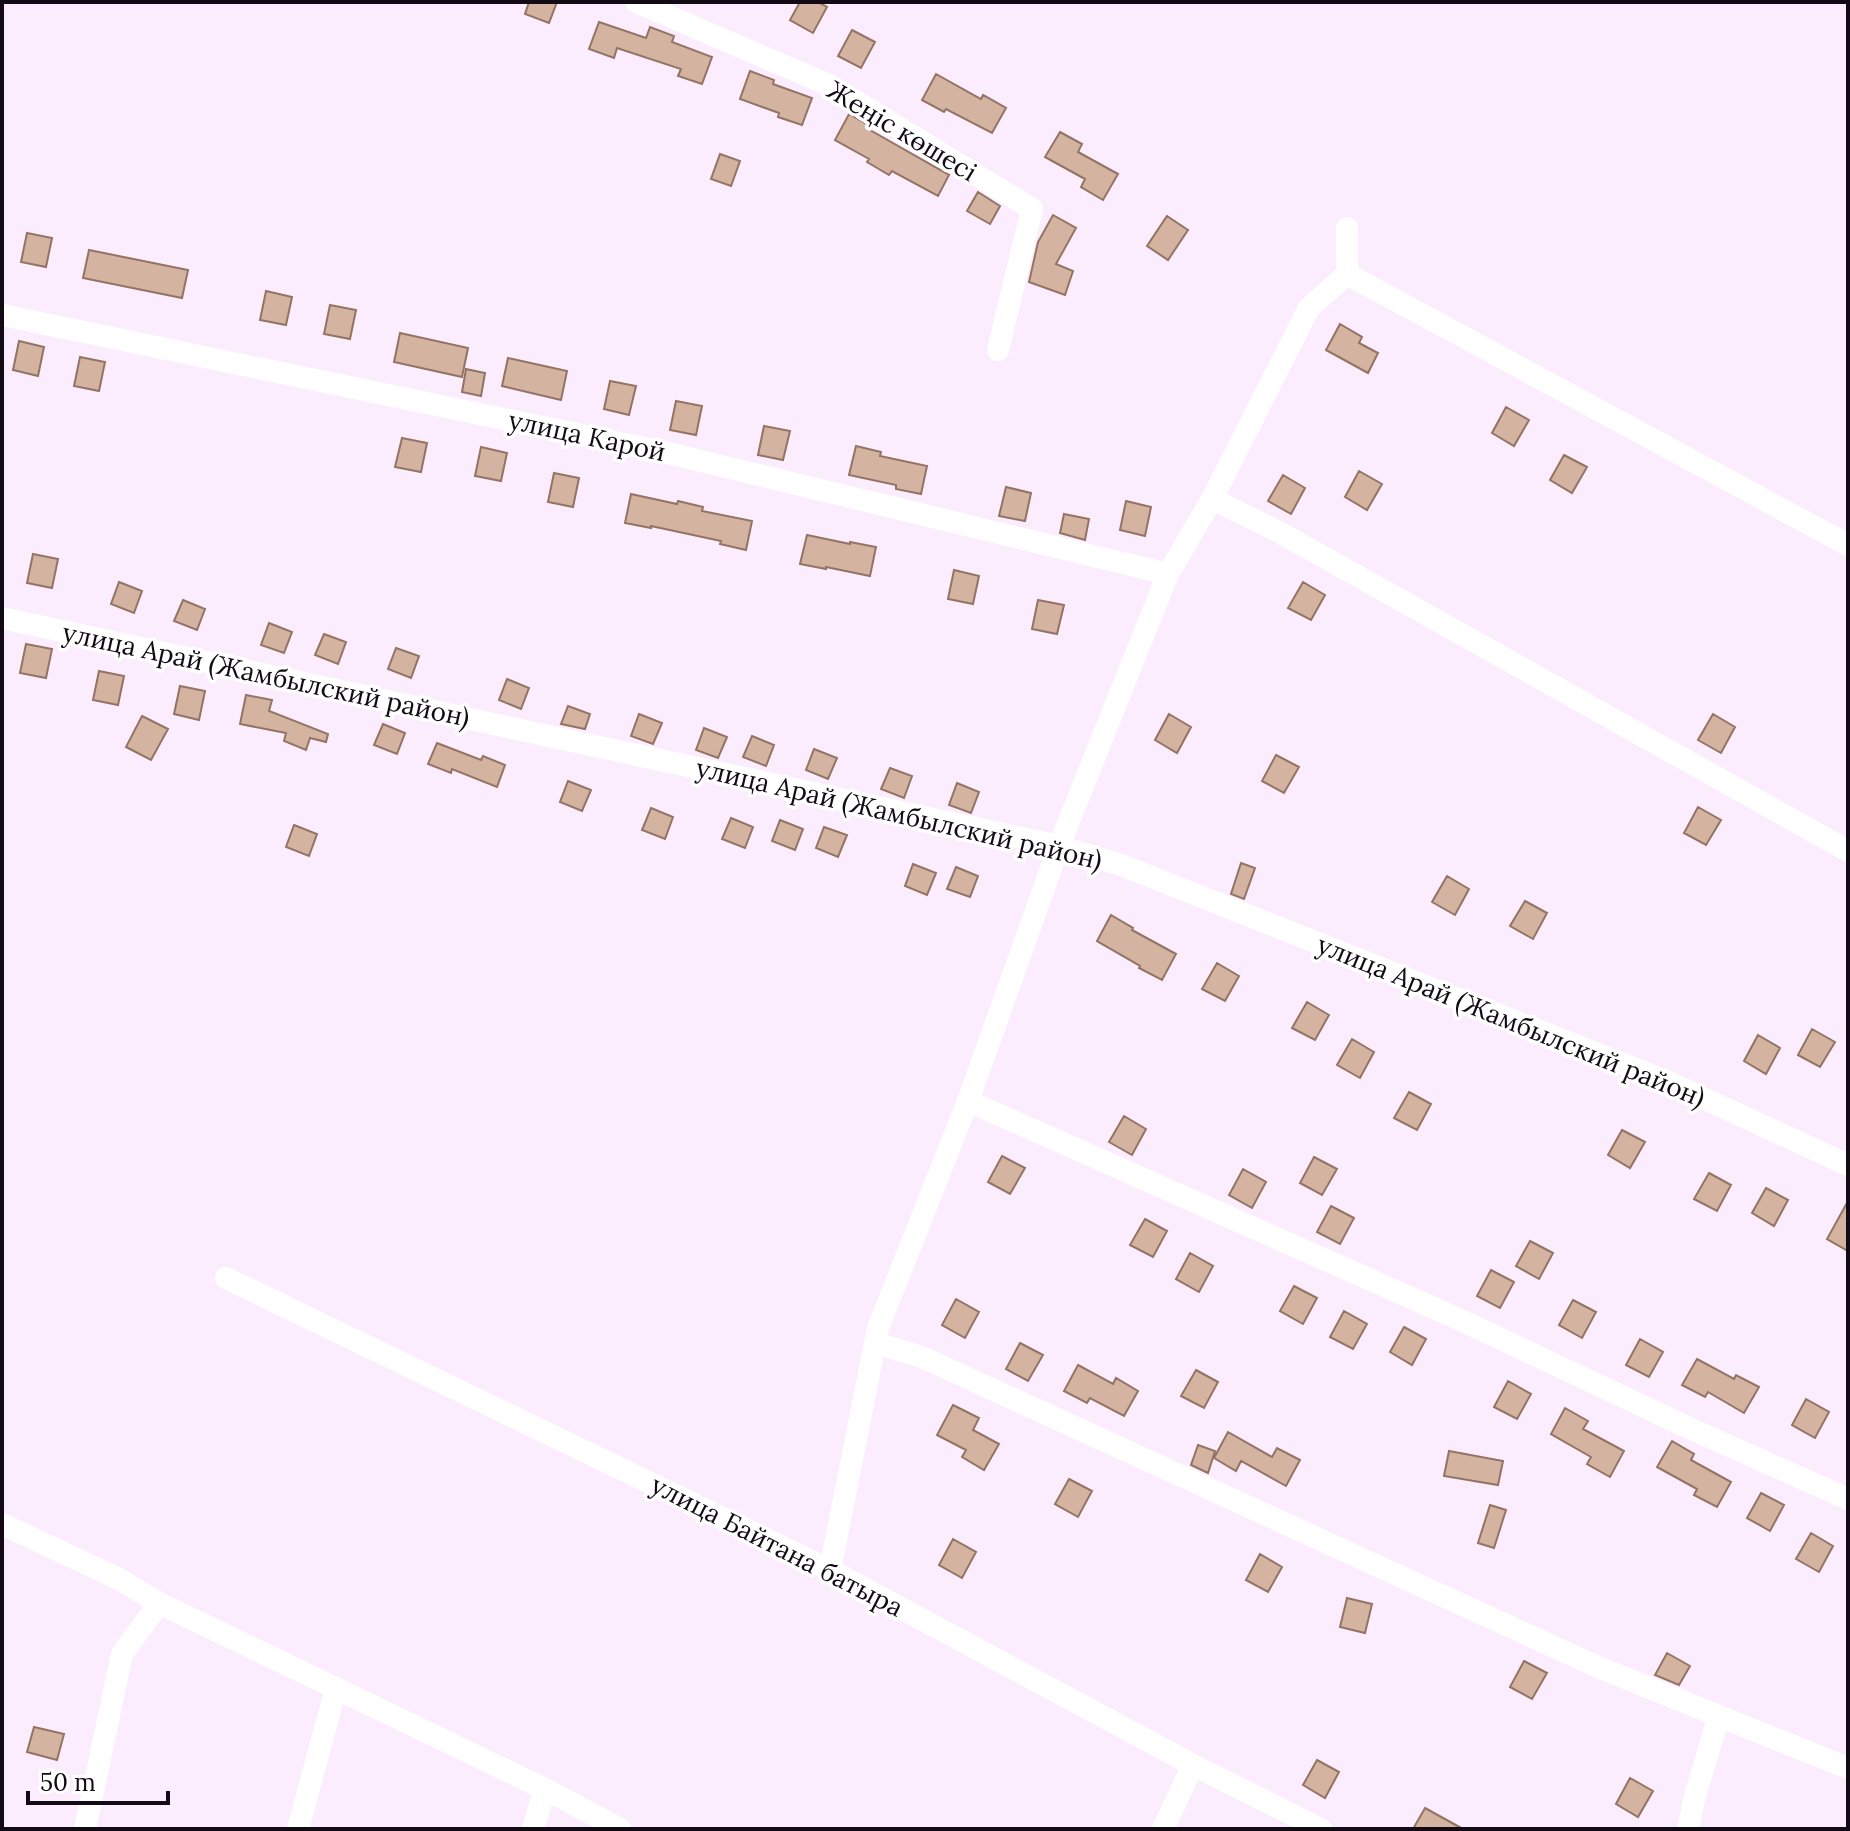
<svg xmlns="http://www.w3.org/2000/svg" width="1850" height="1831" font-family="Lora,serif">
<rect width="100%" height="100%" fill="#fcedfe"/>
<path fill="#d4b3a1" stroke="#937464" stroke-width="2" d="M 529,2 L 557,2 L 549,23 L 525,14 Z
M 800,2 L 818,2 L 827,7 L 813,33 L 790,20 Z
M 599,22 L 646,38 L 650,27 L 674,36 L 672,42 L 712,57 L 702,84 L 678,76 L 681,69 L 617,48 L 614,58 L 589,49 Z
M 852,30 L 875,42 L 861,68 L 838,56 Z
M 750,71 L 774,80 L 773,84 L 812,98 L 802,125 L 778,117 L 779,113 L 740,99 Z
M 936,74 L 981,99 L 983,95 L 1006,108 L 992,133 L 946,109 L 944,112 L 922,100 Z
M 849,114 L 872,127 L 870,130 L 949,175 L 938,196 L 892,171 L 889,175 L 867,162 L 869,159 L 835,140 Z
M 1060,132 L 1082,144 L 1078,152 L 1118,174 L 1103,200 L 1081,187 L 1085,179 L 1045,157 Z
M 720,154 L 740,161 L 731,186 L 711,179 Z
M 978,192 L 1000,206 L 990,224 L 967,211 Z
M 1053,215 L 1076,228 L 1056,264 L 1073,271 L 1065,295 L 1029,282 L 1038,242 Z
M 1167,216 L 1188,230 L 1168,260 L 1147,246 Z
M 27,233 L 52,238 L 46,267 L 21,262 Z
M 89,250 L 188,270 L 182,298 L 83,278 Z
M 266,291 L 292,297 L 286,325 L 260,320 Z
M 330,305 L 356,310 L 350,339 L 324,334 Z
M 1340,324 L 1362,337 L 1359,343 L 1378,353 L 1368,373 L 1326,350 Z
M 400,333 L 468,348 L 462,377 L 394,362 Z
M 19,341 L 44,347 L 38,376 L 13,370 Z
M 80,357 L 105,362 L 99,391 L 74,386 Z
M 508,358 L 567,371 L 561,400 L 502,386 Z
M 466,369 L 485,373 L 481,396 L 462,392 Z
M 610,381 L 636,386 L 629,415 L 604,409 Z
M 676,401 L 702,406 L 696,435 L 670,430 Z
M 1506,407 L 1529,420 L 1514,446 L 1492,433 Z
M 764,426 L 790,431 L 783,460 L 758,455 Z
M 402,438 L 427,443 L 421,472 L 395,467 Z
M 856,446 L 881,452 L 880,456 L 927,466 L 921,494 L 896,489 L 896,485 L 849,475 Z
M 481,447 L 507,453 L 501,481 L 475,476 Z
M 1564,455 L 1587,467 L 1572,493 L 1550,480 Z
M 1359,471 L 1382,484 L 1367,510 L 1345,497 Z
M 554,473 L 579,478 L 573,507 L 548,502 Z
M 1283,475 L 1305,488 L 1291,514 L 1268,501 Z
M 1006,487 L 1031,493 L 1025,521 L 999,516 Z
M 631,494 L 677,504 L 678,501 L 703,507 L 702,511 L 752,521 L 746,550 L 720,544 L 721,541 L 651,526 L 651,528 L 625,523 Z
M 1126,501 L 1151,507 L 1145,536 L 1120,530 Z
M 1064,514 L 1089,519 L 1085,540 L 1060,533 Z
M 807,535 L 850,544 L 850,542 L 876,547 L 870,576 L 826,567 L 826,569 L 800,564 Z
M 33,554 L 58,559 L 52,588 L 27,583 Z
M 954,570 L 979,576 L 973,604 L 948,599 Z
M 119,582 L 142,591 L 134,613 L 111,604 Z
M 1303,582 L 1325,595 L 1311,620 L 1288,608 Z
M 183,600 L 205,609 L 197,630 L 174,621 Z
M 1038,600 L 1064,605 L 1057,634 L 1032,629 Z
M 269,623 L 292,632 L 284,653 L 261,645 Z
M 324,634 L 346,642 L 338,664 L 315,655 Z
M 26,644 L 52,649 L 46,678 L 20,673 Z
M 396,648 L 419,656 L 411,678 L 388,669 Z
M 99,671 L 124,676 L 118,705 L 93,700 Z
M 507,679 L 529,688 L 521,709 L 499,700 Z
M 180,686 L 205,691 L 199,720 L 174,714 Z
M 246,695 L 272,700 L 269,711 L 328,734 L 326,742 L 310,738 L 306,750 L 284,741 L 286,733 L 240,724 Z
M 568,706 L 590,714 L 585,729 L 561,724 Z
M 639,714 L 662,723 L 653,744 L 631,736 Z
M 1169,714 L 1191,727 L 1177,753 L 1155,740 Z
M 1713,714 L 1735,727 L 1721,753 L 1698,740 Z
M 142,716 L 168,729 L 151,760 L 126,747 Z
M 383,724 L 405,733 L 397,754 L 374,745 Z
M 704,728 L 727,737 L 718,758 L 696,750 Z
M 752,736 L 774,745 L 766,766 L 743,757 Z
M 437,743 L 481,760 L 483,756 L 505,765 L 497,787 L 452,769 L 451,773 L 428,764 Z
M 814,749 L 837,758 L 828,779 L 806,770 Z
M 1276,755 L 1299,767 L 1284,793 L 1262,781 Z
M 890,768 L 912,776 L 904,798 L 881,789 Z
M 568,781 L 591,790 L 582,811 L 560,802 Z
M 957,783 L 979,792 L 971,813 L 949,805 Z
M 1698,807 L 1721,820 L 1706,845 L 1684,833 Z
M 651,808 L 673,817 L 665,839 L 642,830 Z
M 731,818 L 753,827 L 745,848 L 722,839 Z
M 780,820 L 803,829 L 795,850 L 772,841 Z
M 294,825 L 317,834 L 309,856 L 286,847 Z
M 824,827 L 847,835 L 838,857 L 816,848 Z
M 1241,863 L 1255,868 L 1244,899 L 1231,894 Z
M 913,864 L 936,873 L 927,895 L 905,886 Z
M 956,867 L 978,876 L 970,897 L 947,889 Z
M 1447,876 L 1469,889 L 1455,915 L 1432,902 Z
M 1525,901 L 1547,913 L 1533,939 L 1510,926 Z
M 1111,915 L 1133,928 L 1132,930 L 1176,954 L 1162,980 L 1139,968 L 1140,966 L 1097,941 Z
M 1217,963 L 1239,976 L 1225,1001 L 1202,989 Z
M 1307,1002 L 1329,1015 L 1315,1040 L 1292,1028 Z
M 1812,1029 L 1835,1042 L 1820,1067 L 1798,1055 Z
M 1758,1035 L 1780,1048 L 1766,1074 L 1744,1061 Z
M 1352,1039 L 1374,1052 L 1360,1078 L 1337,1065 Z
M 1409,1092 L 1431,1104 L 1417,1130 L 1394,1118 Z
M 1124,1116 L 1146,1129 L 1132,1155 L 1109,1142 Z
M 1622,1130 L 1645,1142 L 1630,1168 L 1608,1155 Z
M 1002,1156 L 1025,1168 L 1010,1194 L 988,1182 Z
M 1314,1157 L 1337,1169 L 1322,1195 L 1300,1183 Z
M 1243,1169 L 1266,1182 L 1252,1208 L 1229,1195 Z
M 1709,1173 L 1731,1185 L 1717,1211 L 1694,1199 Z
M 1766,1188 L 1788,1200 L 1774,1226 L 1752,1213 Z
M 1848,1201 L 1848,1251 L 1827,1239 Z
M 1331,1206 L 1354,1218 L 1340,1244 L 1317,1232 Z
M 1145,1219 L 1167,1231 L 1153,1257 L 1130,1245 Z
M 1530,1241 L 1553,1253 L 1539,1279 L 1516,1266 Z
M 1190,1253 L 1213,1266 L 1199,1292 L 1176,1279 Z
M 1491,1270 L 1514,1282 L 1500,1308 L 1477,1296 Z
M 1294,1286 L 1317,1298 L 1303,1324 L 1280,1311 Z
M 956,1299 L 979,1312 L 965,1338 L 942,1325 Z
M 1573,1300 L 1596,1312 L 1582,1338 L 1559,1325 Z
M 1344,1311 L 1367,1324 L 1353,1349 L 1330,1337 Z
M 1404,1327 L 1426,1339 L 1412,1365 L 1390,1352 Z
M 1640,1339 L 1663,1352 L 1649,1377 L 1626,1365 Z
M 1020,1343 L 1043,1355 L 1028,1381 L 1006,1369 Z
M 1697,1359 L 1734,1379 L 1736,1375 L 1759,1387 L 1744,1413 L 1708,1392 L 1705,1397 L 1682,1385 Z
M 1078,1365 L 1113,1384 L 1116,1378 L 1138,1391 L 1124,1416 L 1090,1398 L 1087,1403 L 1064,1391 Z
M 1196,1370 L 1218,1382 L 1204,1408 L 1181,1396 Z
M 1508,1381 L 1531,1394 L 1517,1419 L 1494,1407 Z
M 1806,1399 L 1829,1412 L 1815,1438 L 1792,1425 Z
M 953,1405 L 979,1418 L 973,1430 L 999,1444 L 984,1470 L 962,1457 L 966,1450 L 937,1435 Z
M 1565,1408 L 1588,1421 L 1583,1429 L 1624,1451 L 1610,1477 L 1587,1464 L 1591,1457 L 1551,1434 Z
M 1228,1432 L 1272,1457 L 1277,1448 L 1300,1460 L 1286,1486 L 1241,1461 L 1236,1471 L 1214,1458 Z
M 1672,1441 L 1694,1454 L 1691,1460 L 1731,1482 L 1717,1507 L 1694,1495 L 1697,1489 L 1657,1467 Z
M 1198,1445 L 1215,1451 L 1208,1473 L 1191,1465 Z
M 1449,1451 L 1503,1461 L 1498,1485 L 1444,1476 Z
M 1069,1479 L 1092,1491 L 1078,1517 L 1055,1504 Z
M 1761,1493 L 1784,1505 L 1770,1531 L 1747,1518 Z
M 1490,1505 L 1506,1510 L 1494,1548 L 1478,1543 Z
M 1811,1533 L 1833,1546 L 1819,1572 L 1796,1559 Z
M 953,1539 L 976,1552 L 962,1578 L 939,1565 Z
M 1260,1554 L 1282,1567 L 1268,1592 L 1246,1580 Z
M 1347,1598 L 1372,1604 L 1365,1633 L 1340,1627 Z
M 1667,1653 L 1690,1666 L 1679,1685 L 1655,1675 Z
M 1524,1661 L 1547,1673 L 1532,1699 L 1510,1687 Z
M 34,1727 L 64,1734 L 57,1760 L 27,1752 Z
M 1317,1760 L 1339,1772 L 1325,1798 L 1303,1785 Z
M 1630,1778 L 1653,1791 L 1638,1817 L 1616,1804 Z
M 1425,1808 L 1463,1829 L 1413,1829 Z"/>
<g fill="none" stroke-linecap="round" stroke-linejoin="round">
<path stroke="#fff" stroke-width="22" d="M 636,2 L 829,85 L 1032,209 L 998,350
M 1347,274 L 1848,545
M 2,315 L 668,453 L 1168,574
M 1212,499 L 1279,532 L 1848,851
M 2,618 L 1059,846 L 1121,865 L 1666,1081 L 1848,1165
M 968,1101 L 1463,1321 L 1689,1428 L 1848,1499
M 226,1278 L 830,1570 L 1193,1765 L 1321,1829
M 875,1343 L 922,1357 L 1598,1667 L 1848,1768
M 2,1524 L 119,1579 L 159,1603 L 545,1789 L 620,1829
M 830,1570 L 878,1328 L 968,1101 L 1059,846 L 1168,574 L 1212,499 L 1309,308 L 1347,274 L 1347,228
M 85,1829 L 122,1654 L 159,1603
M 298,1829 L 336,1688
M 533,1829 L 545,1789
M 1163,1829 L 1193,1765
M 1688,1829 L 1695,1796 L 1719,1716"/>
</g>
<g text-anchor="middle" stroke-width="7" stroke-linejoin="round" paint-order="stroke">
<g font-size="26" fill="#120a14" stroke="#fff">
<text transform="translate(902 131) rotate(31)" y="9">Жеңіс көшесі</text>
<text transform="translate(587 436) rotate(12)" y="9">улица Карой</text>
<text transform="translate(266 675) rotate(12)" y="9">улица Арай (Жамбылский район)</text>
<text transform="translate(899 814) rotate(13)" y="9">улица Арай (Жамбылский район)</text>
<text transform="translate(1511 1021) rotate(22)" y="9">улица Арай (Жамбылский район)</text>
<text transform="translate(777 1546) rotate(27)" y="9">улица Байтана батыра</text>
</g>
</g>
<rect width="1850" height="1831" fill="none" stroke="#120a14" stroke-width="8"/>
<path d="M28 1791v12h140v-12" fill="none" stroke="#120a14" stroke-width="4"/>
<text x="40" y="1791" font-size="24" fill="#120a14" stroke="#ffffff" stroke-width="6" paint-order="stroke">50 m</text>
</svg>
